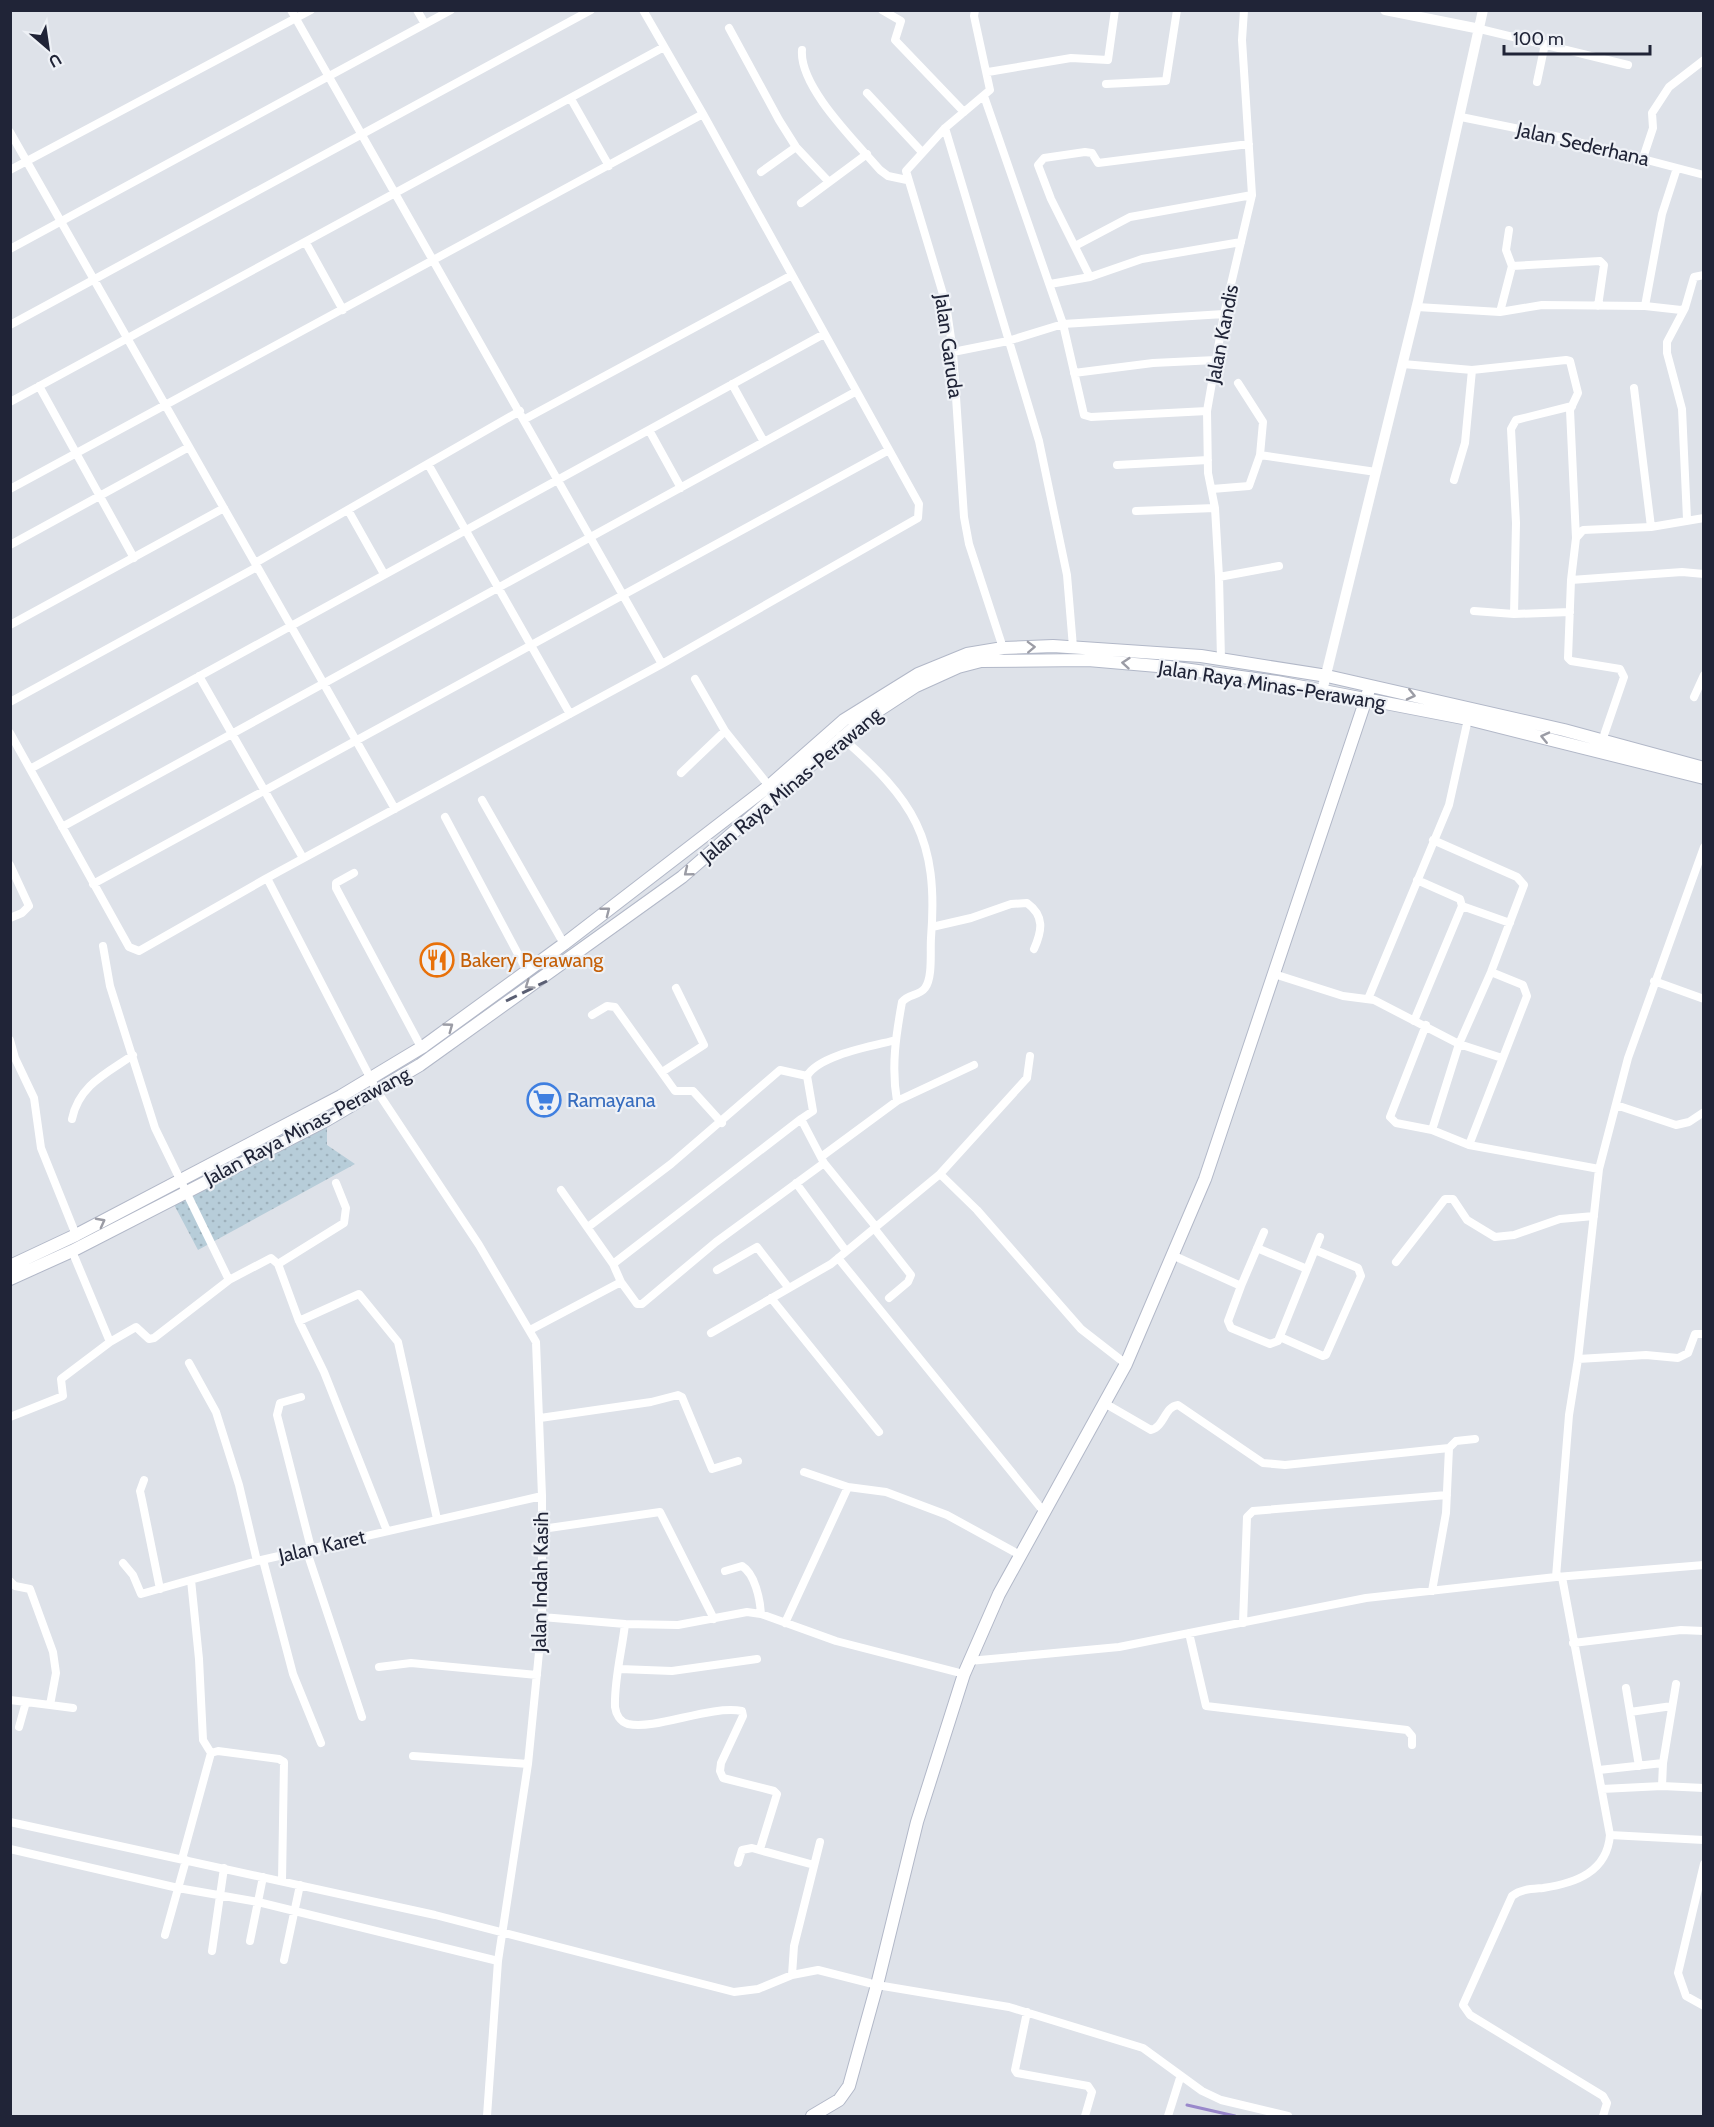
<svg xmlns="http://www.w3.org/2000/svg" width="1714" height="2127" font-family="Cabin,sans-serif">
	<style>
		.park { fill: url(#park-dots) }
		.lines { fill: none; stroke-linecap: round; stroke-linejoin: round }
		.stream { stroke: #9988cb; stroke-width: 3 }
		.secondary-casing { stroke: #b2b8c8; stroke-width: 14 }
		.minor { stroke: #fff; stroke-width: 8 }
		.tertiary { stroke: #fff; stroke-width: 10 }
		.secondary { stroke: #fff; stroke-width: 12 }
		.rail { stroke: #5a5f73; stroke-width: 3; stroke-dasharray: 12 6; stroke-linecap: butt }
		.oneway { stroke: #9b9ca5 }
		.labels { text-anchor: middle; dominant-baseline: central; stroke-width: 4.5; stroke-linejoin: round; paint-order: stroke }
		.street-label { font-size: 20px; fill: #202437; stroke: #eef1f6 }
		.food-label { font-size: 20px; fill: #c56008; stroke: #eef1f6; text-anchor: start }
		.shop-label { font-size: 20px; fill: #366cbe; stroke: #eef1f6; text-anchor: start }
	</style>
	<defs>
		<pattern id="park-dots" width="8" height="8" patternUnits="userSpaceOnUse" patternTransform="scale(1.5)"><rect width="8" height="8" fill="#b7cdd9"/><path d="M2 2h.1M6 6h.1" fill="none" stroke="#9db0bb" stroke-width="1.8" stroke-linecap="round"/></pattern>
	</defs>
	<rect width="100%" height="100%" fill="#dee2e9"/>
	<!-- park -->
	<path class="park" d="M327,1115V1145L355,1164L198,1250L170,1197Z"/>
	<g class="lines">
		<!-- stream -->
		<path class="stream" d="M1187,2105L1235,2116"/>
		<!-- secondary casing -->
		<g class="secondary-casing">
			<path id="secondary" d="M10,1266L76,1235L341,1096L424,1046L564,944L769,786L844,720L918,674L967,654L1003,648L1053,646L1201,656L1327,676L1564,730L1704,768
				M10,1279L72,1251L325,1121L420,1065L682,877L858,724L916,686L958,667L981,661L1088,660L1169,667L1277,682L1468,719L1704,778
				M812,2116L839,2100L849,2086L877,1985L917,1822L964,1674L999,1594L1126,1364L1205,1179L1368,693"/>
		</g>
		<!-- minor -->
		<path class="minor" d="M291,10L662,664
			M417,10L425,24
			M882,10L901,21L895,40L964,112
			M975,10L974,16L990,90L945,128L906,171L946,304L953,352L964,517L969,544L1003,648
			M729,28L779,120L796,147L829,182
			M1480,29L1628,65
			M802,50C799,87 856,142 880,170L888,176L907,180
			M988,72L1071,58L1108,60L1115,10
			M1537,82L1545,44
			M1106,84L1166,81L1177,10
			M867,93L921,151
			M984,96L1063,324L1084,415L1091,417L1207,411
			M571,99L609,166
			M1461,117L1559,137L1704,175
			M945,128L1039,441L1067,575L1073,647
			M10,132L395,809
			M1643,158L1653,128L1652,113L1669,87L1704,60
			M10,170L311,10
			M761,172L796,147
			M801,203L867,154
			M1241,242L1142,259L1090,277L1051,199L1038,165L1044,158L1085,152L1092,153L1098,163L1249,144
			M306,243L343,310
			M1075,246L1130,217L1252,195
			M10,249L451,10
			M1512,266L1600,261L1604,265L1598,306
			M1050,284L1090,277
			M1645,306L1681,310L1685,308L1694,277L1704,275
			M1417,307L1500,312L1542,305L1645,306L1662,214L1677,168
			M1685,308L1667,342V353L1682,409L1687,519
			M1500,312L1512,266L1506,250L1509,230
			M10,325L591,10
			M953,352L1008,341L1063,324L1224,314
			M1403,364L1472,370
			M1074,373L1153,363L1216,360
			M1238,383L1263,422L1260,455
			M732,384L764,442
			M39,386L134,558
			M1634,388L1651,527
			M10,402L664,47
			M525,419L792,275
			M649,430L681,488
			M428,464L570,714
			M1117,465L1208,460
			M1454,480L1465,443L1472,370L1566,360L1570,361L1578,393L1570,410L1576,538
			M10,489L703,114
			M1212,489L1249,486L1260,455L1376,472
			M348,510L384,574
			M1136,511L1215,508
			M10,545L189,447
			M255,563L520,411
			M1219,577L1279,566
			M1571,580L1576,538L1583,530L1651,527L1704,518
			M1474,611L1514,614L1570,612
			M1514,614L1516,523L1511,429L1516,420L1572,406
			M10,625L224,508
			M1221,659L1219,577L1215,508L1208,473L1207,411L1224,314L1252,195L1242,40L1244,10
			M199,676L303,858
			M695,679L725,731L769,786
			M1694,697L1704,675
			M10,702L257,567
			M10,733L129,947L139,951L267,878L377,1091L479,1245L536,1342L542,1496V1622L528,1764L498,1961L487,2116
			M840,736C914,800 939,838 931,938C930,952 933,977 925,988C919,996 908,994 902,1002C896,1035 891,1067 897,1101L974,1065
			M1602,741L1624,677L1620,669L1571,661L1568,658L1571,580L1682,572L1704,574
			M30,769L824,334
			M681,773L725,731
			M482,800L564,944
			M445,817L527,971
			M62,827L855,392
			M1433,840L1517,877L1524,885L1491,972L1459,1044L1432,1130L1469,1145L1599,1169
			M10,865L29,906L22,913L10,918
			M354,873L336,883V888L421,1047
			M267,878L662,664L918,518L919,504L703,114L643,10
			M93,884L889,450
			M1462,906L1510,923
			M932,927L971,918L1011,904L1027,903C1045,916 1042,931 1034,949
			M103,946L110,986L155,1128L229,1280
			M1274,974L1343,996L1374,1000L1459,1044L1502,1058
			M1654,981L1704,999
			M1368,999L1449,805L1468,719
			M592,1015L607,1006L615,1007L675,1091H693L722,1123
			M1414,1021L1462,906L1460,899L1417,880
			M1426,1025L1390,1117L1396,1123L1432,1130
			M10,1040L15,1058L34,1098L41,1148L76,1235
			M662,1072L704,1045L676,988
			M807,1076C819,1055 873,1046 896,1040
			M1616,1105L1676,1125L1689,1122L1704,1112
			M72,1119C79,1085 107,1073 133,1055
			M1469,1145L1527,996L1523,985L1491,972
			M821,1157L897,1101
			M940,1174L1027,1078L1030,1056
			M796,1183L846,1251
			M561,1190L613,1264
			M588,1227L671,1164L780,1070L807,1076L813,1111L801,1119
			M874,1228L911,1275L908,1282L889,1298
			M1257,1248L1307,1269
			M1172,1255L1241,1286L1228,1321L1231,1328L1270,1344L1278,1341L1320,1237
			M838,1258L1044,1512
			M1396,1262L1445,1199H1453L1467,1220L1495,1237L1514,1235L1560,1219L1594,1216
			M278,1264L344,1223L346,1208L336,1183
			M717,1270L757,1247L788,1287
			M621,1282L637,1304H642L716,1242L824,1163
			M1241,1286L1264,1232
			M771,1298L879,1432
			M299,1321L359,1294L398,1342L437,1519
			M530,1330L621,1282L613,1264L801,1119L824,1163L876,1227
			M711,1333L831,1264L940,1174L977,1210L1081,1329L1126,1364
			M1280,1337L1323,1356L1326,1355L1361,1276L1358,1268L1315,1250
			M110,1342L136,1327L149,1339L154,1338L229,1280L271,1258L278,1264L299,1321L324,1372L387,1531
			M1578,1359L1646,1355L1678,1358L1688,1353L1695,1334H1704
			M189,1363L216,1412L239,1485L257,1561
			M301,1397L280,1403L277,1415L311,1548
			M1106,1404L1151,1430C1165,1426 1164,1407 1178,1405L1263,1463L1285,1465L1449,1448
			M10,1417L63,1396L61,1379L110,1342L72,1251
			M540,1418L651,1402L678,1395L682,1397L712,1469L738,1461
			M804,1472L848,1487L886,1492L947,1515L1020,1555
			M144,1480L140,1491L142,1500L160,1589
			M542,1529L660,1512L714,1619
			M306,1549L362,1717
			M263,1560L293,1674L321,1743
			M123,1563L133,1575L141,1594L257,1561L542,1496
			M725,1571L742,1566C755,1574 760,1599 761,1614
			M1556,1577L1569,1415L1578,1359L1599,1169L1628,1058L1704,847
			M1562,1577L1610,1835C1607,1872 1576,1883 1543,1888C1532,1889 1521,1889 1512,1896L1463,2005L1470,2015L1603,2096L1607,2103L1603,2116
			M10,1581L15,1586L30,1589L53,1652L56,1673L50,1705L10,1700
			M1432,1591L1446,1513L1449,1448L1456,1441L1475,1439
			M542,1617L625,1624L678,1625L747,1612L761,1614L836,1641L964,1674
			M785,1623L848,1487
			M1243,1623L1247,1517L1253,1511L1447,1495
			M625,1624C622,1651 614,1680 615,1707C616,1714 620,1722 628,1724C657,1730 709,1705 742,1711L743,1716L721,1763L720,1771L723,1778L774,1791L777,1794L760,1849
			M1189,1633L1206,1706L1407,1730L1412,1736V1745
			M1573,1643L1681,1630L1704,1631
			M969,1661L1119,1647L1366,1598L1556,1577L1704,1565
			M379,1667L411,1663L537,1675
			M620,1669L672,1671L757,1659
			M1626,1688L1639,1766
			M50,1705L73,1708
			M1630,1712L1672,1706
			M19,1727L26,1702
			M211,1753L218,1751L279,1759L284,1762L282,1881
			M413,1756L528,1764
			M1599,1770L1663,1763
			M1662,1786L1663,1763L1676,1684
			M1602,1789L1662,1786L1704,1788
			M10,1822L435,1915L734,1992L758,1989L792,1975L818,1970L877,1985L1009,2007L1143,2048L1202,2091L1221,2100L1288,2116
			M1610,1835L1704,1840
			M10,1849L178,1888L258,1902L498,1961
			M182,1859L211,1753L203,1740L199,1659L191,1580
			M738,1863L742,1850L752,1848L814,1865
			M1704,1864L1678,1973L1686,1996L1704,2006
			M165,1935L186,1860
			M250,1941L263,1877
			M212,1951L224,1868
			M284,1960L300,1885
			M792,1975L794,1946L820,1842
			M1027,2012L1015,2070L1017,2073L1088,2086L1092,2092L1085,2116
			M1168,2116L1180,2078"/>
		<!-- tertiary -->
		<path class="tertiary" d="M1385,10L1480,29
			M1322,691L1418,301L1483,10"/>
		<!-- secondary -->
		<use href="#secondary" class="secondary"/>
		<!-- rail -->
		<path class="rail" d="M506,1001L547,981"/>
	</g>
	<!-- one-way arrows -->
	<defs><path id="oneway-chevron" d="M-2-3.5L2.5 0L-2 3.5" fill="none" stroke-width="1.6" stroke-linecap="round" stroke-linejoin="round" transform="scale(1.5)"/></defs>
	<g class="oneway">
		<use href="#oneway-chevron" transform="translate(1031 647) rotate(-2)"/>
		<use href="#oneway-chevron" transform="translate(1126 663) rotate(-175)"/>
		<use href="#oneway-chevron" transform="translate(1411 695) rotate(13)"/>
		<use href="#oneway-chevron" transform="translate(1545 737) rotate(-167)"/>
		<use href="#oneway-chevron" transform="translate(688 872) rotate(141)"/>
		<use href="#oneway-chevron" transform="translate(606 911) rotate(-38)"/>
		<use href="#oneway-chevron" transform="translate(529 985) rotate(145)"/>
		<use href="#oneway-chevron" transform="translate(449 1027) rotate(-36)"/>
		<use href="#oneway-chevron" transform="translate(101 1222) rotate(-28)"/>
	</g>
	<!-- icons -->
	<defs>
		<g id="restaurant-ring" transform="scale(1.725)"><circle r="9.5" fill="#eef1f6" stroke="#e8710a" stroke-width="1.5"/><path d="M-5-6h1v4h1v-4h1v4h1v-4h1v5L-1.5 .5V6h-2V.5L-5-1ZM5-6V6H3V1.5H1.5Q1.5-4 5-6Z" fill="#e8710a"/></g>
		<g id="supermarket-ring" transform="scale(1.725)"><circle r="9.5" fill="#eef1f6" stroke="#3f7fe0" stroke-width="1.5"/><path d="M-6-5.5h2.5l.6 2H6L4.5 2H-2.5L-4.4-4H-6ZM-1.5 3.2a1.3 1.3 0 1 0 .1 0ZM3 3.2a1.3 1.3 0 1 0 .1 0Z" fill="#3f7fe0"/></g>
	</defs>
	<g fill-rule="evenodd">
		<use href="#restaurant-ring" x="437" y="960"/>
		<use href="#supermarket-ring" x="544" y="1100"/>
	</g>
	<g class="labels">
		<!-- street labels -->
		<g class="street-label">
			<text transform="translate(1583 144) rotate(13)">Jalan Sederhana</text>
			<text transform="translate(1222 334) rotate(-79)">Jalan Kandis</text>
			<text transform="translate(949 346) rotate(82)">Jalan Garuda</text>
			<text transform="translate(1272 685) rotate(9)">Jalan Raya Minas-Perawang</text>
			<text transform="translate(791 785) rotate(-40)">Jalan Raya Minas-Perawang</text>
			<text transform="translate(307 1126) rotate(-28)">Jalan Raya Minas-Perawang</text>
			<text transform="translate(322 1546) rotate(-13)">Jalan Karet</text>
			<text transform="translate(540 1582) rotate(-89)">Jalan Indah Kasih</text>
		</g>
		<!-- food labels -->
		<g class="food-label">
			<text x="460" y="960">Bakery Perawang</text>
		</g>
		<!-- shop labels -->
		<g class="shop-label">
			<text x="567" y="1100">Ramayana</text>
		</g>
	</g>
	<!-- border -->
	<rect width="1714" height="2127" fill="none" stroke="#202437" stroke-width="24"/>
	<!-- north arrow -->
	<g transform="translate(48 48) rotate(151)" stroke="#eef1f6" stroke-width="4.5" paint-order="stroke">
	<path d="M0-4.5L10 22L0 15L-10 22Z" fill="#202437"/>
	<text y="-9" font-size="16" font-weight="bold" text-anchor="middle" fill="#202437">U</text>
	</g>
	<!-- scale -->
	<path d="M1504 45v9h146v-9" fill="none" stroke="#202437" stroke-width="3"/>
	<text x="1513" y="45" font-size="18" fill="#202437" stroke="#eef1f6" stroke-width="4.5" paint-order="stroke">100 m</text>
</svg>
